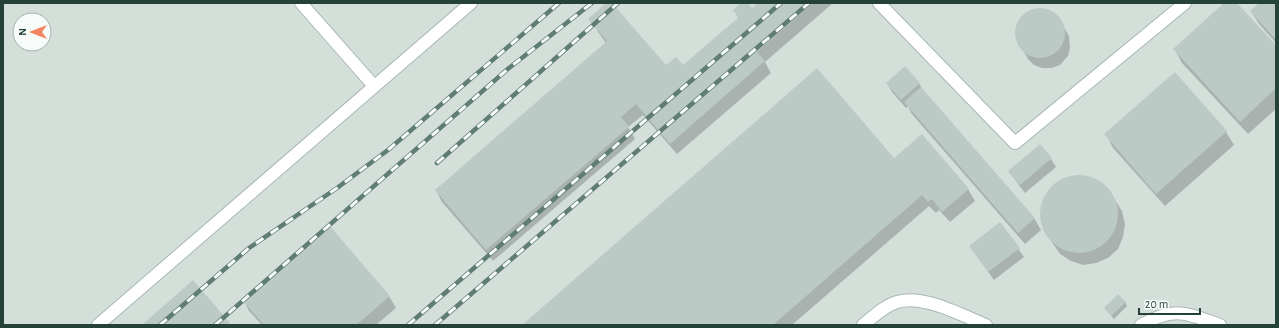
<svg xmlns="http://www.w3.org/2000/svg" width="1279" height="328" font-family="'Alegreya Sans',sans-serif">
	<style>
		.built { fill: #d4dfda; fill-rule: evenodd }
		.shadow { fill: #0003 }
		.building { fill: #bbcac4 }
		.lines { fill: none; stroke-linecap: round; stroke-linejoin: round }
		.minor-casing { stroke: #a8b8b2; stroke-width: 14 }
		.minor { stroke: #fff; stroke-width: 12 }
		.rail-casing { stroke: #5f7d75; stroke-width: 4.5 }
		.rail { stroke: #f7fbf9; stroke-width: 3; stroke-dasharray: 9; stroke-linecap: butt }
	</style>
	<rect width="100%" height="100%" fill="#e6efeb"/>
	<!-- built -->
	<path class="built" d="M3,3H1276V325H3ZM20,20H44V44H20Z"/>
	<!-- shadow -->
	<path class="shadow" d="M608,3H611L665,67H683L739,19L734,10L742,3H746L751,9L759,3H833L765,62L771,73L677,154L643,115L628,127L635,139L493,261L442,202L436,190L606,43L589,19Z
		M1225,3H1236L1276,47V109L1248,134L1182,63L1175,50Z
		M1260,3H1276V43L1259,24L1251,11Z
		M1041,9L1050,11L1057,16L1069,36L1070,48L1068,56L1060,65L1052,68H1042L1034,65L1028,59L1017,39L1016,30L1020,19L1032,10Z
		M1175,73L1226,132L1234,145L1165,206L1113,148L1106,134Z
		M887,83H919L923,91L1034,218L1041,230L1025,244L911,113L908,106L906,108L892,92Z
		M894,159L968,189L975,201L950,222L939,210L936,213L929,206L792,325H524Z
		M1051,159L1056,167L1025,193L1009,172Z
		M1073,176H1085L1097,180L1107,188L1122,211L1125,224L1123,237L1118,249L1108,258L1096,263L1083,265L1071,261L1060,254L1045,232L1041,221V208L1045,197L1052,187L1062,180Z
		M1000,223L1024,257L994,280L970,246Z
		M389,296L396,308L376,325H262L249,311L243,299Z
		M1125,302L1127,306L1114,319L1105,308Z"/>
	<!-- building -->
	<path class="building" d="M606,3H612L666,65L676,57L683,65L739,17L733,10L741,3H748L752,8L757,3H813L757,52L765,61L670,144L636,104L621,117L629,127L486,250L435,190L607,41L588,19Z
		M1224,3H1237L1276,45V88L1240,122L1173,49Z
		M1259,3H1276V40L1250,11Z
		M1015 33a25 25 0 1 1 50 0a25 25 0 1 1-50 0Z
		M905,66L920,83L901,100L886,83Z
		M817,68L894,158L922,134L969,189L942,212L932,199L928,202L922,195L773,325H522Z
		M1175,72L1227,131L1156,194L1104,134Z
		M921,87L1035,218L1018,233L904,102Z
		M1040,144L1052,158L1020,185L1008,171Z
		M1040 214a39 39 0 1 1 78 0a39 39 0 1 1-78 0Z
		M1000,222L1020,248L988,272L969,246Z
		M328,224L390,296L356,325H264L241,299Z
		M193,280L230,323L227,325H142Z
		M1118,294L1126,302L1111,316L1104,308Z"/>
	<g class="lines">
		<!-- minor casing -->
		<g class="minor-casing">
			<path id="minor" d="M301,3L374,86
				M879,3L1015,143L1185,3
				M98,325L471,3
				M863,325C873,317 884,306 897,302C923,294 961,315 986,325
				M1141,325C1175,306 1186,313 1220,325"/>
		</g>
		<!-- minor -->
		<use href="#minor" class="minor"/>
		<!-- rail casing -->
		<g class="rail-casing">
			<path id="rail" d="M437,163L618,3
				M160,325L249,248L337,188L388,150L559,3
				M215,325L509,68L592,3
				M408,325L781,3
				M435,325L809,3"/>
		</g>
		<!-- rail -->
		<use href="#rail" class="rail"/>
	</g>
	<!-- border -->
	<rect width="1279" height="328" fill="none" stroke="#24423a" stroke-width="8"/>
	<!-- north arrow -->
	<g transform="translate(32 32) rotate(270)"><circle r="19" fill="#f7fbf9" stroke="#a3b1ad"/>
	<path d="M0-3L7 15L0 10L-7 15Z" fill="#f4845f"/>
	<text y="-6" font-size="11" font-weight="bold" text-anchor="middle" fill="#24423a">N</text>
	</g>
	<!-- scale -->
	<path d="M1139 308v6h61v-6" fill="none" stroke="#24423a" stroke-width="2"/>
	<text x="1145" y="308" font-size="12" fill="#24423a" stroke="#f7fbf9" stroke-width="3" paint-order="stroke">20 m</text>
</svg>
